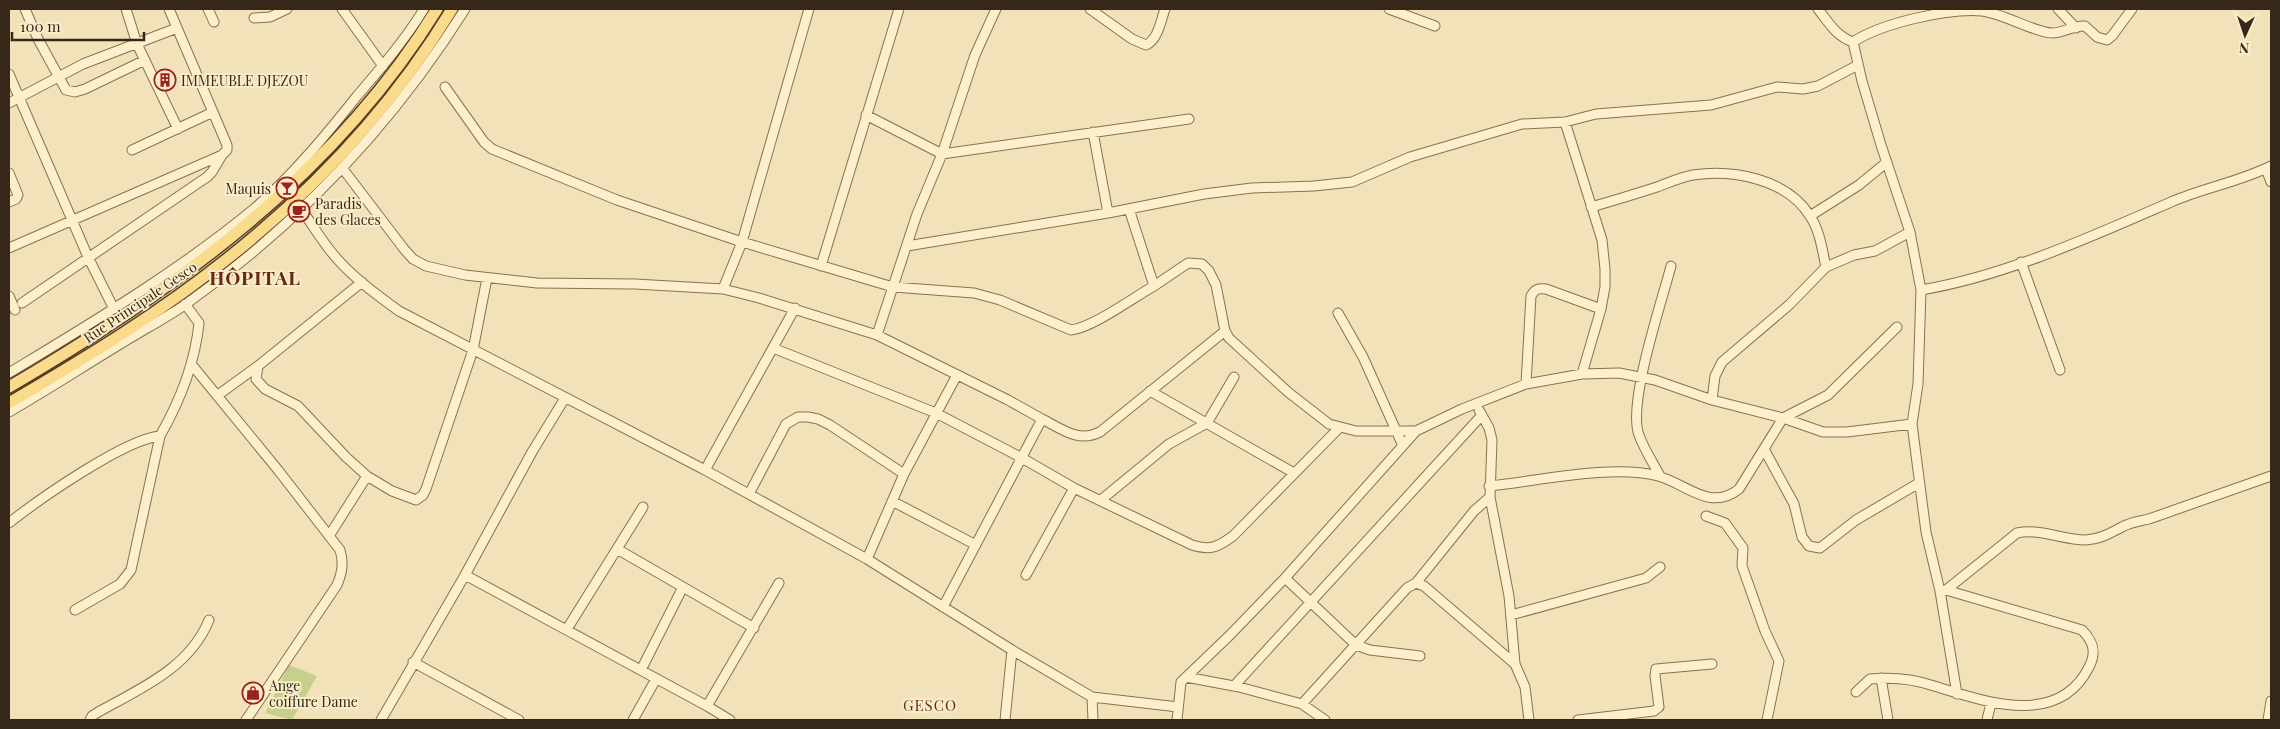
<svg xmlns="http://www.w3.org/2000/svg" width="2280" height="729" font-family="'Playfair Display',serif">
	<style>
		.green { fill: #c6d08c }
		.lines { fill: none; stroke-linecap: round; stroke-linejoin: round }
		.minor-casing { stroke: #897152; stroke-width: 11 }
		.major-casing { stroke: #563e28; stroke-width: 14 }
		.minor { stroke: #fcefcc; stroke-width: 9 }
		.major { stroke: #fadb8b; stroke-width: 11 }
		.labels { text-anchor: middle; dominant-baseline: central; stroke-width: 4; stroke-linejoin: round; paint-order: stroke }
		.poi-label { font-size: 14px; fill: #362819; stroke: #f8ecc9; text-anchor: start }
		.street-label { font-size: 14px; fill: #362819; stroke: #f8ecc9 }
		.neighbourhood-label { font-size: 15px; letter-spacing: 1px; fill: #672814; stroke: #f8ecc9 }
		.district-label { font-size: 19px; font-weight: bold; letter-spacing: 1px; fill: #672814; stroke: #f8ecc9 }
	</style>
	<rect width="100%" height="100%" fill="#f2e2b9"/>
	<!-- green -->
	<path class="green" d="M289,665L317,676L292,720L265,713Z"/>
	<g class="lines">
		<!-- minor casing -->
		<g class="minor-casing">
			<path id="minor" d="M25,9L38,39L66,90L75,92L85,89L145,60
				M126,9L137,44L178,129
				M208,9L214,22
				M342,9L383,66
				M1090,9L1132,39L1146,45C1158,40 1161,20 1165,9
				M1389,9L1435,26
				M1818,9C1829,23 1836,36 1853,42
				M2058,9L2076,28
				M254,18L270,17L287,9
				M1853,42L1862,81L1881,145L1910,232L1921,290L1918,384L1912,424L1926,532L1940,591L1957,694
				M1853,42C1882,23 1948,8 1982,11C2005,14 2033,32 2052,33C2064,33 2074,25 2085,26L2097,37L2107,40L2112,36L2132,9
				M9,74L88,257L114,309
				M445,87L484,142L492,149L617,200L742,242L893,287L974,293L1000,300L1071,330C1092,328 1134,297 1154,286
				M9,103L83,64L177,28
				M866,115L942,154L1189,119
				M1565,122L1602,240L1605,269V287L1601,309L1582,374
				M1093,132L1108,213
				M132,150L213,112
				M343,169L404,249L413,259L426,266L465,275L537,283L635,284L723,289L759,298L877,335L1008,400L1042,419
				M2266,169L2271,182
				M9,173L18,195L16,199L9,202
				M1591,207C1613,201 1635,194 1657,187C1668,183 1681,177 1693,175C1733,169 1787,179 1810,216C1820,231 1822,249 1826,267
				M1129,209L1154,286L1188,263L1202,264L1209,271L1216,285L1225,331L1229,338L1288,392L1329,424L1356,431H1416
				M302,210C311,223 319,236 329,249C347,273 374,293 399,311L705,470L867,559L1012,650L1092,697L1093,720
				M1810,216L1859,185L1887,162
				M907,246L1108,213L1204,194L1252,188L1314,186L1352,182L1410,157L1522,124L1565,122L1596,114L1711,105L1777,87L1803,89L1818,86L1858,65
				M9,248L222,155L227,150V145L169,9
				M2021,262L2060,370
				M821,266L899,9
				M362,282L258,366L256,379L265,389L298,406L346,457L367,476L392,491L416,500L423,495L426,489L473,350L487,278
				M723,289L742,242L809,9
				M1921,290C2005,276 2093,236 2171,202C2203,188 2239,182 2271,166
				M9,296L15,310
				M22,303L207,177L212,172L222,155
				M1338,313L1363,357L1403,446
				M877,335L917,214L942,154L975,55L996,9
				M773,348L936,413L1022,458L1074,488L1192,545C1210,551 1218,547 1233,536L1339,428
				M192,365L278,470L340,550C344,563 342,573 337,585L246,720
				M9,373C93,322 179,271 255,208C293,175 326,135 357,96C381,68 405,40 424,9
				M1526,384L1531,296C1535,289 1538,288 1546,289L1601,309
				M1150,391L1294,473
				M218,395L258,366
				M1712,400L1715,376L1722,362L1789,305L1826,267L1854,255L1875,251L1910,232
				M1479,410L1489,428L1492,440L1490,497L1509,596L1515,664
				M9,412C47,390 84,366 122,343C143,330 166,318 186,304C298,224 392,125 465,9
				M1764,449L1794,504L1802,537L1809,546L1820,548L1856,520L1919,483
				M705,470L795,308
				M1660,476C1653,463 1644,449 1639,435C1627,404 1662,301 1671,266
				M1489,486C1539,481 1611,464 1658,476C1687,484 1710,512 1739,489L1783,418L1828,395L1897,327
				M749,494L786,424L798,417H808L818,419L830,425L904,474
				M1101,500L1169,444L1207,423L1234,377
				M892,501L976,545
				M1706,516L1725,523L1743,548L1742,566L1765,631L1779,661L1767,720
				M9,523C38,500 125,439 160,436
				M329,536L367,476
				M617,549L754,628
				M867,559L904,474L957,375
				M465,575L707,706L730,720
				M1026,575L1074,488
				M1285,578L1356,645L1370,650L1420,656
				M1416,583L1424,586L1515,664L1525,687L1529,720
				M1943,591L1946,590L2017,533C2041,528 2062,540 2086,540C2101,539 2110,533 2122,527C2131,522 2140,521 2149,519L2271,476
				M943,607L1042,419C1062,429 1078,443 1100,432L1225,331
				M75,610L120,584L131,570L160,436C180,401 195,363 199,323L185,304
				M1511,615L1646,578L1660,567
				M567,629L643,507
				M413,662L519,720
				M641,670L683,587
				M1186,677L1239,687L1302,704L1325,720
				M1881,678L1888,720
				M1234,686L1482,415
				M1856,692L1870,679C1891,677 1914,679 1934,686C1984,701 2058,729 2089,667C2097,652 2093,641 2082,630L1946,590
				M1092,697L1178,707
				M1302,704L1407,588L1416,583L1474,511L1490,497
				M707,706L779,583
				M90,720L92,716L100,711C142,688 190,667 209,620
				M381,720L465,575L532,452L565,398
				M633,720L656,679
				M1005,720L1012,650
				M1177,720L1181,682L1230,635L1285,578L1416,431L1462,409L1526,384L1582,374L1619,373L1655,380L1712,400L1783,418L1823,432H1847L1912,424
				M1578,720L1654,711L1659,707L1655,676L1656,669L1712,664
				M1987,720L1991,703
				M2268,720L2271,701"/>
		</g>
		<!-- major casing -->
		<g class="major-casing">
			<path id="major" d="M9,387C175,290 334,176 437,9
				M9,403C48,380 87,357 125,332C255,248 371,143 452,9"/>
		</g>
		<!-- minor -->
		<use href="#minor" class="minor"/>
		<!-- major -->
		<use href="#major" class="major"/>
	</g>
	<!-- icons -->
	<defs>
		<g id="building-ring" transform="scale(1.125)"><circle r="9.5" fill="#f8ecc9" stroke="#9d201d" stroke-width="1.5"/><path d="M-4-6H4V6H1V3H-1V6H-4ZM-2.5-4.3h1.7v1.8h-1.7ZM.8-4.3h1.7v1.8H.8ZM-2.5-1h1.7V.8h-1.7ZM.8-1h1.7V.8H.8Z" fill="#9d201d"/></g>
		<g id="bar-ring" transform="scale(1.125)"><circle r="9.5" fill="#f8ecc9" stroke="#9d201d" stroke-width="1.5"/><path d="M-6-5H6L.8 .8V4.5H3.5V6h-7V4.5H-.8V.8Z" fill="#9d201d"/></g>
		<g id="cafe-ring" transform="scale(1.125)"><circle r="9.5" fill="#f8ecc9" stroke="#9d201d" stroke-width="1.5"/><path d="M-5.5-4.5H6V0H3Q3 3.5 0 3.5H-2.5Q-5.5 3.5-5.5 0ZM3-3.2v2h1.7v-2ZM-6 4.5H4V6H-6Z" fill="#9d201d"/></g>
		<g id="shop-ring" transform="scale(1.125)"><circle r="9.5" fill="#f8ecc9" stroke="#9d201d" stroke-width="1.5"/><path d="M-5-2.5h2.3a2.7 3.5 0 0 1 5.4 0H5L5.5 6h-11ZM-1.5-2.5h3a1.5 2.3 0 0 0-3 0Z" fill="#9d201d"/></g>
	</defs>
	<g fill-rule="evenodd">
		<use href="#building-ring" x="165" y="80"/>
		<use href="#bar-ring" x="287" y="188"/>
		<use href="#cafe-ring" x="299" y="211"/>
		<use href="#shop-ring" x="253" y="693"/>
	</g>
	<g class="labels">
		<!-- poi labels -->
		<g class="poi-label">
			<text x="181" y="80">IMMEUBLE DJEZOU</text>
			<text x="271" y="188" text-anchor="end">Maquis</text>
			<text x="315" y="203">Paradis<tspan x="315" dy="16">des Glaces</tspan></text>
			<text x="269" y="685">Ange<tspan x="269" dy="16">coiffure Dame</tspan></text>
		</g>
		<!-- street labels -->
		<g class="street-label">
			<text transform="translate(140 302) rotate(-34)">Rue Principale Gesco</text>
		</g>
		<!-- neighbourhood labels -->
		<g class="neighbourhood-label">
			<text x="930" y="705">GESCO</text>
		</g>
		<!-- district labels -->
		<g class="district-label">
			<text x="255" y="277">HÔPITAL</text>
		</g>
	</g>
	<!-- border -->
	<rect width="2280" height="729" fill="none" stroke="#362819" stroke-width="20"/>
	<!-- north arrow -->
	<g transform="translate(2245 35) rotate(183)" stroke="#f8ecc9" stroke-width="4" paint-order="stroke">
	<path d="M0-4L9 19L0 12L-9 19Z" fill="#362819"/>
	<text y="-8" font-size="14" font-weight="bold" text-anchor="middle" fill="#362819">N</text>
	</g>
	<!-- scale -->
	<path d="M12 32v8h132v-8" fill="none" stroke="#362819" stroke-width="2.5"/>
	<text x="20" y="32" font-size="15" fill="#362819" stroke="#f8ecc9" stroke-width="4" paint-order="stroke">100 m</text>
</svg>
